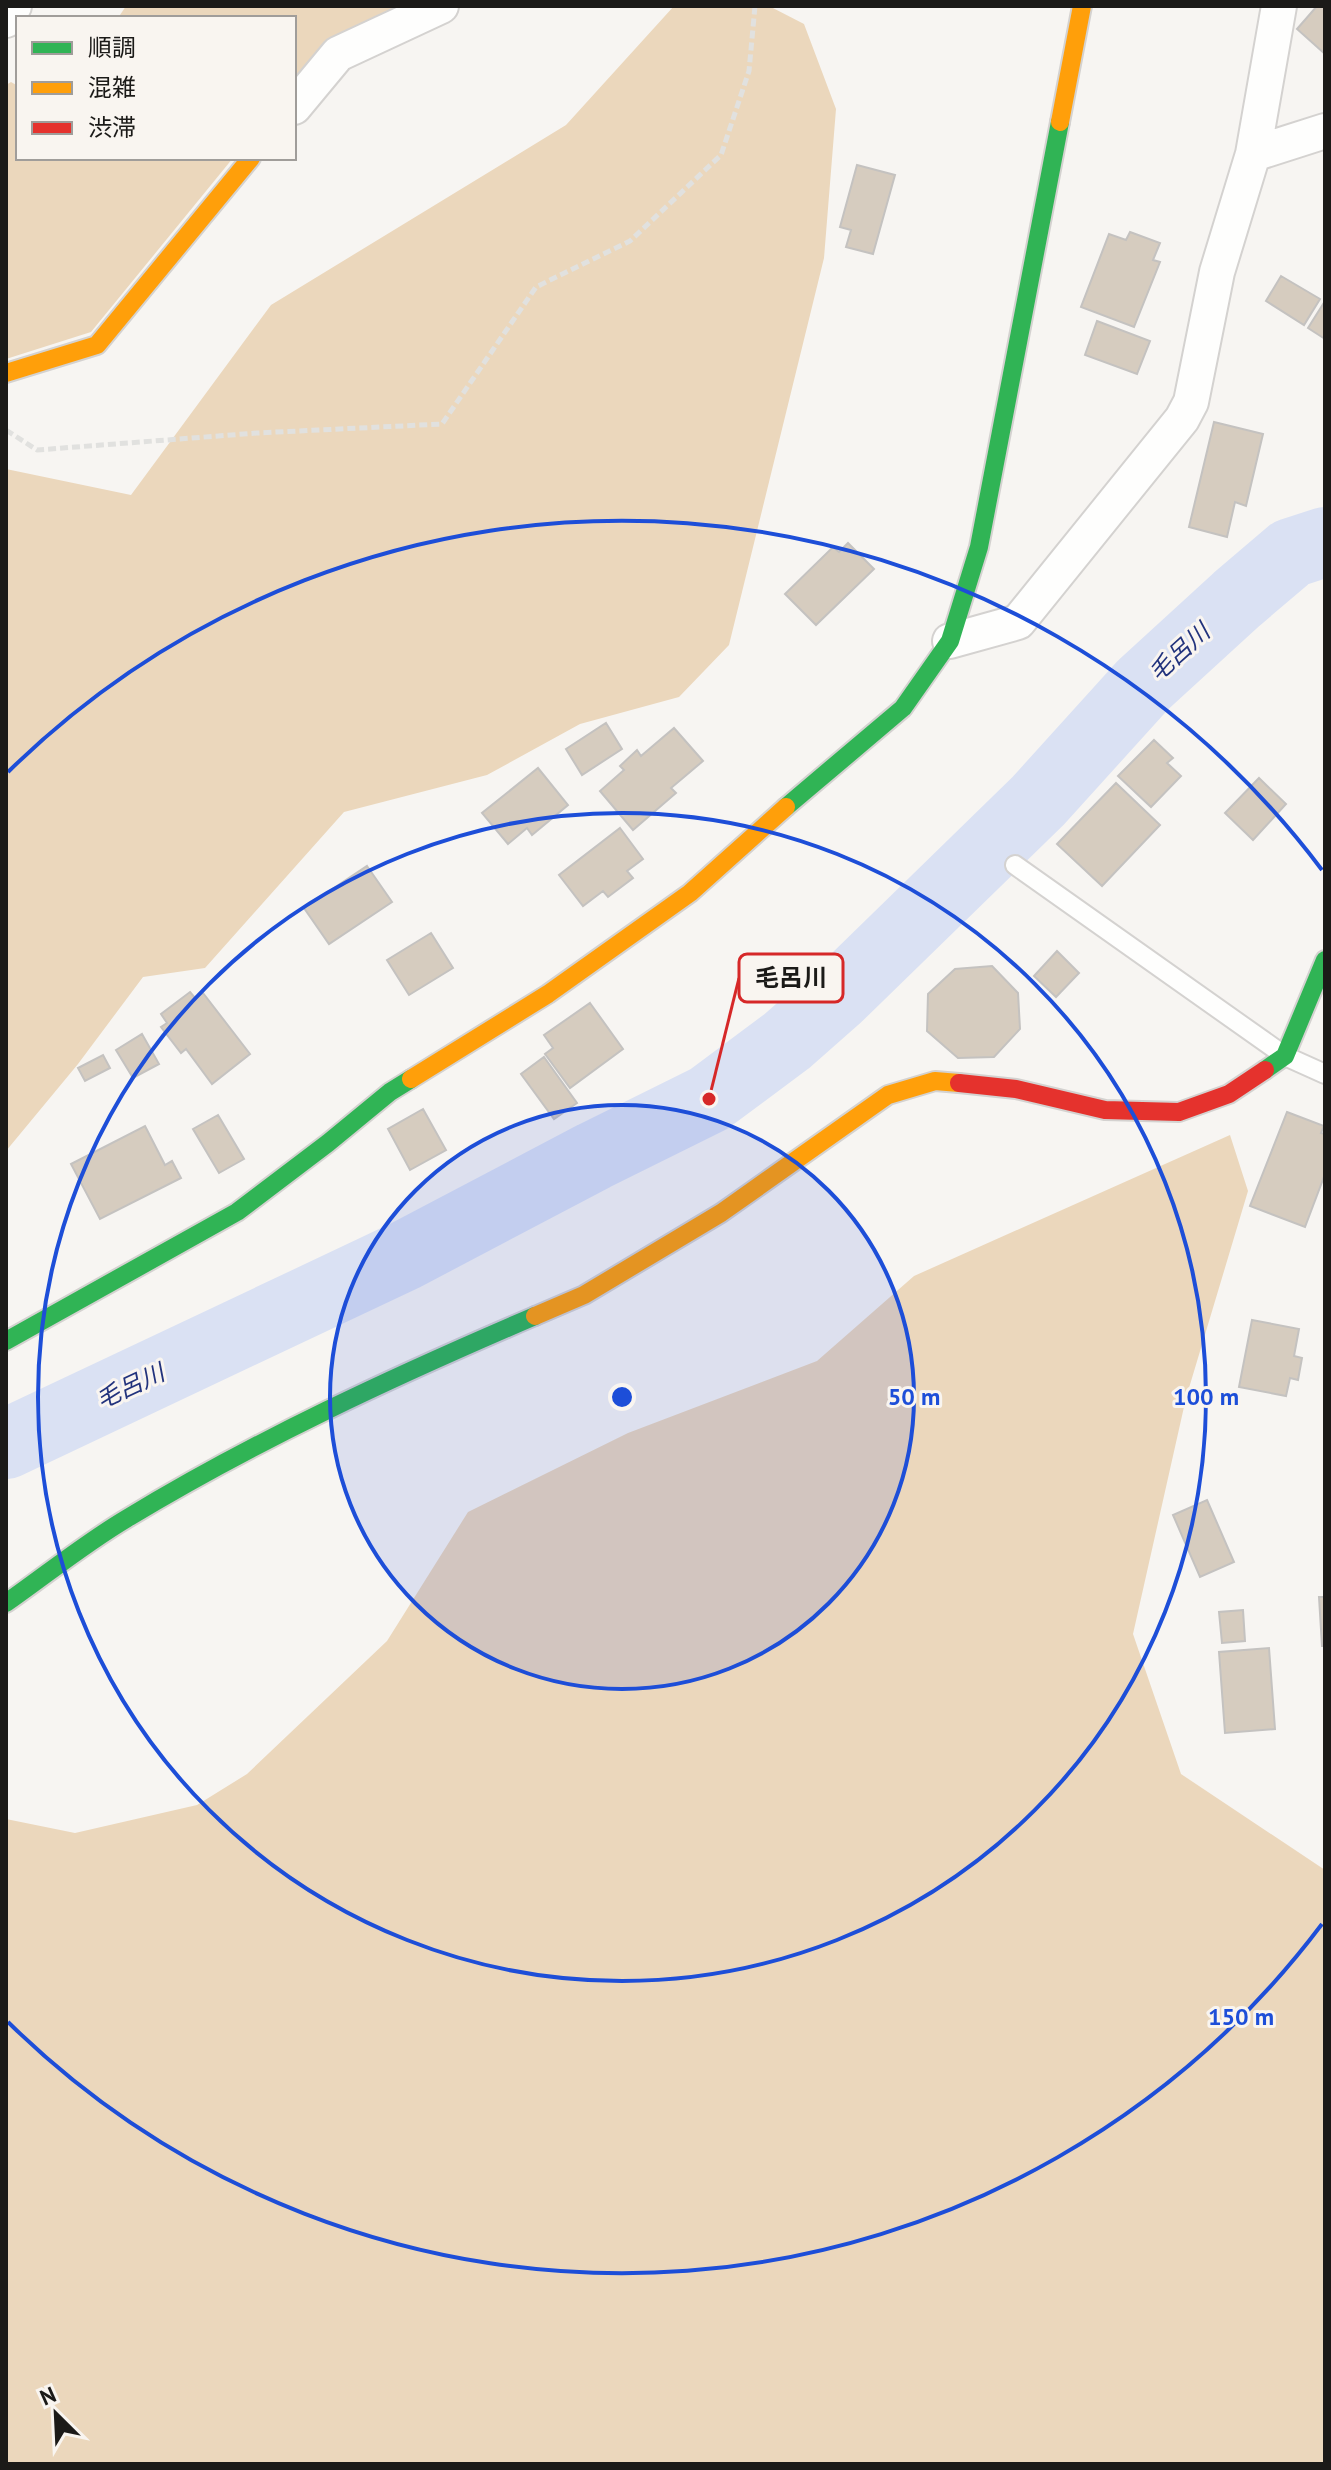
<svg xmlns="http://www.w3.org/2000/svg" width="1331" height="2470" font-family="'PT Sans','Noto Sans JP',sans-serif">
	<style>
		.green { fill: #ebd7bc }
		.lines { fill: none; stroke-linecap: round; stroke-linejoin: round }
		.river { stroke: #dae1f3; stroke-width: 70 }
		.building { fill: #d6ccbf; stroke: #c4c2c0; stroke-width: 2 }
		.lane-casing { stroke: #d4d2d0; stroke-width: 22 }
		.street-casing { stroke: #d4d2d0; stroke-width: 38 }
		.fast-casing { stroke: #d4d2d0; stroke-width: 22 }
		.slow-casing { stroke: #d4d2d0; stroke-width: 22 }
		.jam-casing { stroke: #d4d2d0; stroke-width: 22 }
		.path { stroke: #e1e1df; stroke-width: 5; stroke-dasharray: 8 4; stroke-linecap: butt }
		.lane { stroke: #fefefd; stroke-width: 18 }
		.street { stroke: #fefefd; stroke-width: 34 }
		.fast { stroke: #30b455; stroke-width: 18 }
		.slow { stroke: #ff9f0a; stroke-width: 18 }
		.jam { stroke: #e5322d; stroke-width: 18 }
		.ring { fill: none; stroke: #1d4ed8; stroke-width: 4 }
		.labels { text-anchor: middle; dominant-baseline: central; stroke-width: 6; stroke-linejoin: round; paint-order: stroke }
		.water-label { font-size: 24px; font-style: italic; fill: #22337d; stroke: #f9f5f0 }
		.centre { fill: #1d4ed8; stroke: #f9f5f0; stroke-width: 4 }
		.ring-label { font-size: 24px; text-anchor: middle; font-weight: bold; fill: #1d4ed8; stroke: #f9f5f0; stroke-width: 6; stroke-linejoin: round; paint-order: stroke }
		.leader { fill: none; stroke: #d62828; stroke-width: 3 }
		.callout-dot { fill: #d62828; stroke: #f9f5f0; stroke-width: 3 }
		.callout { fill: #f9f5f0; stroke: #d62828; stroke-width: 3 }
		.callout-label { font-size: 24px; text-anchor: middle; font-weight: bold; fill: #1b1a18 }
	</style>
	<rect width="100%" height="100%" fill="#f7f5f2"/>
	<!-- green -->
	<path class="green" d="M126,6H411L294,83V18H118Z
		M674,6H769L804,24L836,109L824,258L729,645L679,697L580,724L487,775L344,812L205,968L143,977L78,1064L6,1151V469L131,495L271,305L566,125Z
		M11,82L18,86V158H233L91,332L6,359V85Z
		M1230,1135L1248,1191L1186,1398L1133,1634L1181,1774L1325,1870V2464H6V1819L75,1833L197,1805L247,1774L387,1641L468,1512L628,1433L817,1361L914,1276Z"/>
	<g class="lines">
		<!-- river -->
		<path class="river" d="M6,1444L406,1255L594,1156L709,1099L787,1041L838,996L1038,801L1143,685L1237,599L1291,553L1325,542"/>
	</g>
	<!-- building -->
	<path class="building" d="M1317,6H1325V54L1297,29Z
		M857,165L895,175L873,254L846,247L851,230L840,227Z
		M1130,232L1160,243L1153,260L1160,262L1134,327L1081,307L1109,234L1126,240Z
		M1281,276L1320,299L1304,325L1266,301Z
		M1325,301V339L1308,328Z
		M1097,321L1150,341L1137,374L1085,355Z
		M1214,422L1263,434L1246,506L1235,502L1227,537L1189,527Z
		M848,543L874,569L816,625L785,594L833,547L839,552Z
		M606,723L622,749L582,775L566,749Z
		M674,728L703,761L671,788L676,793L633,830L600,791L624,770L620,766L637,750L641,756Z
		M1154,740L1173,758L1167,763L1181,776L1151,807L1118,776Z
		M538,768L568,805L532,835L527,828L508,844L482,813Z
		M1259,778L1286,804L1253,840L1225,813Z
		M1116,783L1160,825L1102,886L1057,844Z
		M620,828L643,859L627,871L633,878L608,897L603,891L583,906L559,875Z
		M367,866L392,902L329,944L304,908Z
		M431,933L453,968L409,995L387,960Z
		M1057,951L1079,973L1056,997L1034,976Z
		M992,966L1018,993L1020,1029L994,1057L958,1058L927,1031L928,994L955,969Z
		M190,992L195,998L203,993L250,1054L212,1084L186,1049L181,1053L161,1027L167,1023L161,1014Z
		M590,1003L623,1049L570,1088L545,1054L553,1048L544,1035Z
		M142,1034L159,1064L133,1078L116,1050Z
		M103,1055L110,1068L85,1081L78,1068Z
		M544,1057L577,1103L554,1119L521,1074Z
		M423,1109L446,1150L410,1170L388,1129Z
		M1287,1112L1324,1126L1321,1133L1325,1134V1174L1305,1227L1250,1206Z
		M218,1115L244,1159L219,1173L193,1129Z
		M145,1126L165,1165L172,1161L181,1178L100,1219L71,1164Z
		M1252,1320L1299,1329L1294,1356L1302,1358L1298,1380L1290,1378L1286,1396L1239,1387Z
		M1207,1500L1234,1562L1200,1577L1173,1515Z
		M1319,1597H1325V1646H1322Z
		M1243,1610L1245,1641L1222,1643L1219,1612Z
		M1269,1648L1275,1729L1225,1733L1219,1652Z"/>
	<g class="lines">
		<!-- lane casing -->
		<g class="lane-casing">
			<path id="lane" d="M1015,865L1285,1056L1325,1074"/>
		</g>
		<!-- street casing -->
		<g class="street-casing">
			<path id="street" d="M6,20L14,6
				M294,107L338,54L441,6
				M1253,154L1325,131
				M950,641L1018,622L1182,419L1191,402L1217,272L1253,154L1279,6"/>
		</g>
		<!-- fast casing -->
		<g class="fast-casing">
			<path id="fast" d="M786,807L903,708L950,641L979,547L1060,122
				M1265,1070L1285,1056L1325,960
				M6,1341L237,1212L328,1143L390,1092L411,1079
				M6,1603C46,1575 84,1544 126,1519C256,1440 395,1376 535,1316"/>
		</g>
		<!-- slow casing -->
		<g class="slow-casing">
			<path id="slow" d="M1060,122L1082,6
				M6,373L97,345L251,158
				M411,1079L548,994L690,893L786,807
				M535,1316L584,1295L721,1213L888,1095L935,1081L959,1083"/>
		</g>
		<!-- jam casing -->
		<g class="jam-casing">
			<path id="jam" d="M959,1083L1016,1089L1105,1110L1179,1112L1229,1094L1265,1070"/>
		</g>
		<!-- path -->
		<path class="path" d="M6,430L37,450L257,433L442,424L536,287L630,241L721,155L749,71L755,6"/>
		<!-- lane -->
		<use href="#lane" class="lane"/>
		<!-- street -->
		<use href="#street" class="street"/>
		<!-- fast -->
		<use href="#fast" class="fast"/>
		<!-- slow -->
		<use href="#slow" class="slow"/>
		<!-- jam -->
		<use href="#jam" class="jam"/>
	</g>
	<!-- distance rings -->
	<circle cx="622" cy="1397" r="292" fill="#1d4ed8" fill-opacity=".12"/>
	<g class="ring">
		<circle cx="622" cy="1397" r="292"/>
		<circle cx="622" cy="1397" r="584"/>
		<path d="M1322 1924A876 876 0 0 1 8 2022M8 772A876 876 0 0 1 1322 870"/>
	</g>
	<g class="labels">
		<!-- water labels -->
		<g class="water-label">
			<text transform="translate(1179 652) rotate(-42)">毛呂川</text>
			<text transform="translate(130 1386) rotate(-25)">毛呂川</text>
		</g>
	</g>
	<circle cx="622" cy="1397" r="12" class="centre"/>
	<g class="ring-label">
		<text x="914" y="1405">50 m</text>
		<text x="1206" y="1405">100 m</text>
		<text x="1241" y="2025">150 m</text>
	</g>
	<!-- callouts -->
	<path class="leader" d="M709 1099L739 978"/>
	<circle class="callout-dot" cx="709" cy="1099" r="8"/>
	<rect class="callout" x="739" y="954" width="104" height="48" rx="8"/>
	<g class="callout-label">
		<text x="791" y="986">毛呂川</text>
	</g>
	<!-- border -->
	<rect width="1331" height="2470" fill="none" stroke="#1b1a18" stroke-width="16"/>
	<!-- legend -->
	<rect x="16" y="16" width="280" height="144" fill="#f9f5f0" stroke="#a09d9a" stroke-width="2"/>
	<rect x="32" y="42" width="40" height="12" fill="#30b455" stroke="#a09d9a" stroke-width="2"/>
	<text x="88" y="56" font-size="24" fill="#1b1a18">順調</text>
	<rect x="32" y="82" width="40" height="12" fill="#ff9f0a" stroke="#a09d9a" stroke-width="2"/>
	<text x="88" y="96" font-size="24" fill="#1b1a18">混雑</text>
	<rect x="32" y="122" width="40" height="12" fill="#e5322d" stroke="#a09d9a" stroke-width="2"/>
	<text x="88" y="136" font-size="24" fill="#1b1a18">渋滞</text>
	<!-- north arrow -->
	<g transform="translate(56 2414) rotate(336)" stroke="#f9f5f0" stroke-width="6" paint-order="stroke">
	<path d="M0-6L14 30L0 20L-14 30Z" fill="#1b1a18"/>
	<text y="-12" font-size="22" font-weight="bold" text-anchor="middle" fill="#1b1a18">N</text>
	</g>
</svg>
